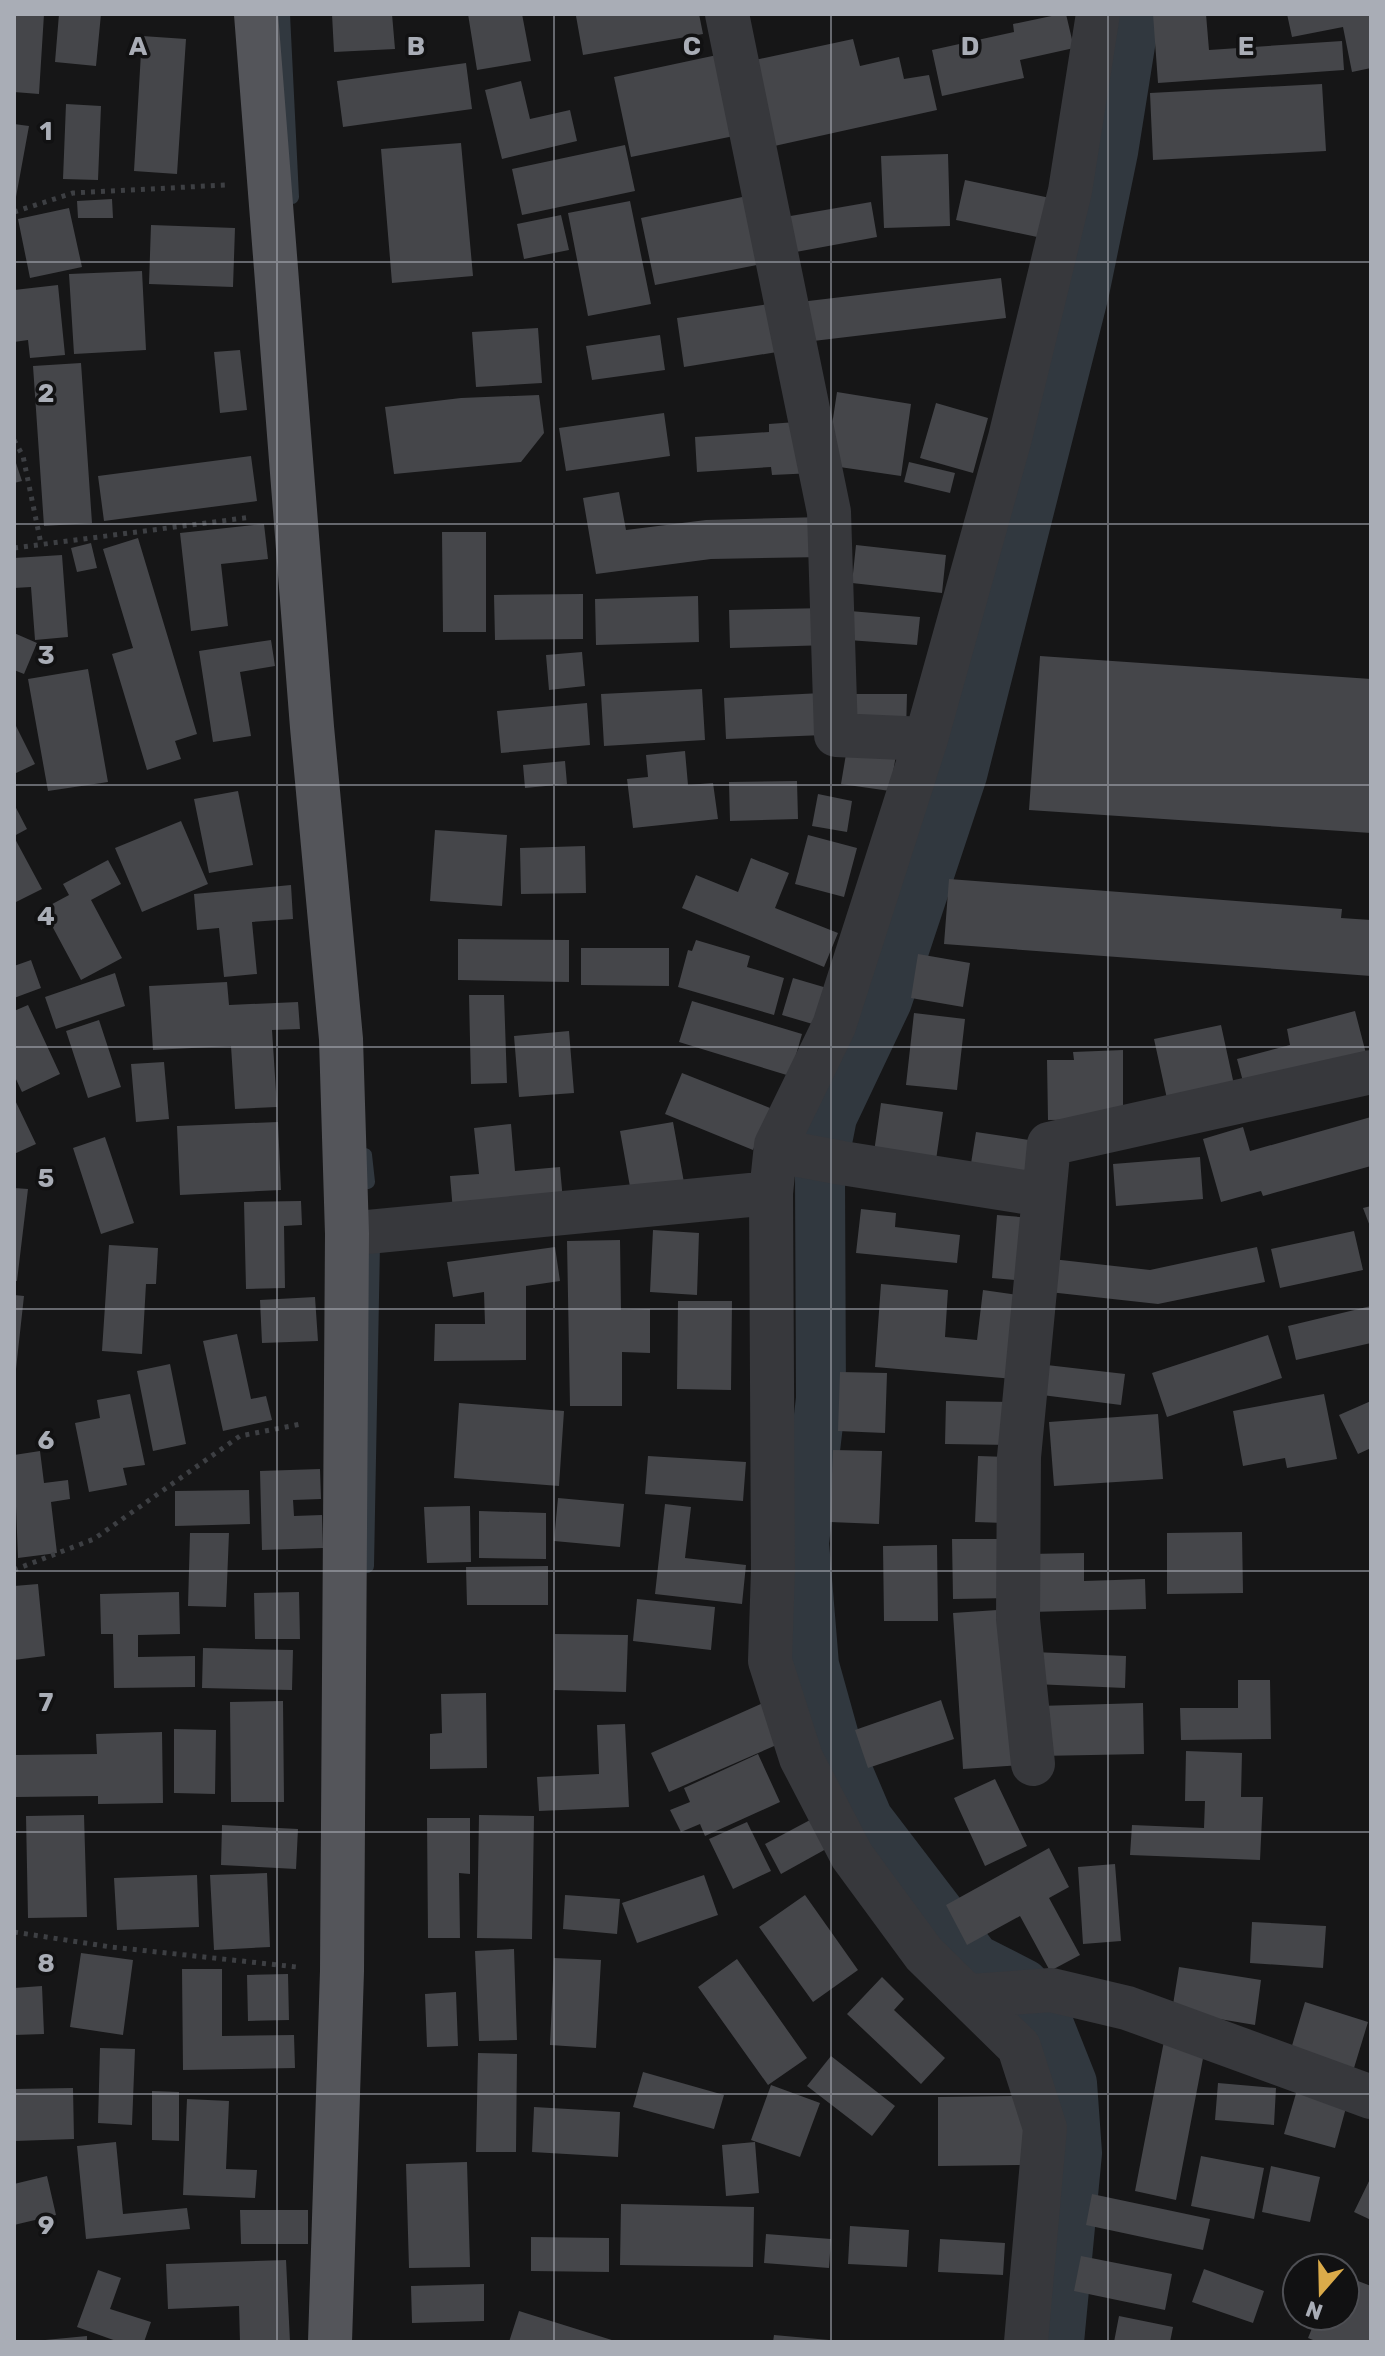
<svg xmlns="http://www.w3.org/2000/svg" width="1385" height="2356" font-family="Rubik,sans-serif">
	<style>
		.lines { fill: none; stroke-linecap: round; stroke-linejoin: round }
		.stream { stroke: #31383f; stroke-width: 14 }
		.canal { stroke: #31383f; stroke-width: 50 }
		.building { fill: #45464a }
		.path { stroke: #3d3f43; stroke-width: 5; stroke-dasharray: 4 6; stroke-linecap: butt }
		.street { stroke: #37383c; stroke-width: 44 }
		.primary { stroke: #54555a; stroke-width: 44 }
		.grid { fill: none; stroke: #a9adb6; stroke-width: 2; stroke-opacity: 0.55 }
		.grid-label { font-size: 26px; text-anchor: middle; font-weight: bold; fill: #a9adb6; stroke: #111112; stroke-width: 7; stroke-linejoin: round; paint-order: stroke }
	</style>
	<rect width="100%" height="100%" fill="#161617"/>
	<g class="lines">
		<!-- stream -->
		<path class="stream" d="M283,14L292,197
			M365,1155L368,1182
			M367,1566L373,1244"/>
		<!-- canal -->
		<path class="canal" d="M1059,2342L1077,2153L1072,2083L1047,2020L1024,1984L975,1959L868,1819L836,1744L814,1665L804,1543L821,1399L820,1177L832,1117L887,1001L962,775L1084,293L1113,152L1135,14"/>
	</g>
	<!-- building -->
	<path class="building" d="M14,14H44L39,94L14,92Z
		M59,14H101L96,66L55,62Z
		M332,14H392L395,49L334,52Z
		M468,14H522L531,61L477,70Z
		M586,14H699L703,34L583,55L576,16Z
		M1061,14H1066L1074,48L1020,60L1024,78L942,96L932,50L1014,32L1013,24Z
		M1153,14H1206L1209,50L1342,41L1344,70L1158,83Z
		M1287,14H1371V68L1352,72L1343,27L1292,37Z
		M142,36L186,39L177,174L134,171Z
		M853,39L860,66L899,57L904,79L929,75L937,110L761,149L741,63Z
		M717,55L734,136L631,157L614,77Z
		M466,63L472,109L343,127L337,81Z
		M521,81L530,119L570,110L577,141L502,159L485,90Z
		M1322,84L1326,151L1153,160L1150,93Z
		M66,104L101,106L98,180L63,179Z
		M14,124L29,126L16,197H14Z
		M461,143L473,276L392,283L381,149Z
		M625,145L635,191L522,215L512,169Z
		M948,154L950,226L884,228L881,156Z
		M965,180L1050,198L1042,238L956,220Z
		M747,196L762,264L655,285L641,218Z
		M112,199L113,218H78L77,201Z
		M630,201L651,304L588,316L568,213Z
		M871,202L877,237L785,254L779,218Z
		M69,208L82,267L30,278L18,219Z
		M561,215L569,250L524,259L517,224Z
		M151,225L235,228L233,287L149,284Z
		M142,271L146,350L74,354L69,274Z
		M1001,278L1006,318L805,342L800,302Z
		M58,285L65,355L30,358L28,340L14,342V290Z
		M775,303L783,351L684,367L677,318Z
		M538,328L542,383L476,387L472,332Z
		M660,335L665,370L592,380L586,346Z
		M240,350L247,410L220,413L214,352Z
		M81,363L92,523L44,526L33,366Z
		M837,392L911,404L901,476L826,465Z
		M539,395L544,433L521,462L394,474L385,407L461,398Z
		M936,403L988,418L973,473L920,458Z
		M664,413L670,456L566,471L559,428Z
		M810,421L814,473L772,475L771,467L697,472L695,437L769,432V424Z
		M251,456L257,501L104,521L98,476Z
		M14,457L22,481L14,483Z
		M909,462L955,473L950,493L904,482Z
		M619,492L626,530L706,520L823,517L824,557L711,559L596,574L583,498Z
		M264,524L268,559L221,564L228,626L191,631L180,533Z
		M442,532H486V632H443Z
		M138,538L197,734L175,741L181,759L147,770L112,654L133,648L103,549Z
		M91,543L97,568L77,572L71,548Z
		M856,545L946,555L942,593L852,583Z
		M62,555L68,637L35,640L31,587L14,588V558Z
		M583,594V639L495,640L494,595Z
		M698,596L699,642L596,645L595,599Z
		M829,608L830,645L730,648L729,610Z
		M850,611L920,617L917,645L848,640Z
		M14,633L37,643L24,674L14,670Z
		M271,640L275,666L240,672L251,736L213,742L199,651Z
		M582,652L585,686L549,690L546,655Z
		M1040,656L1371,679V833L1029,810Z
		M88,669L108,782L48,791L28,679Z
		M702,689L705,740L604,746L601,694Z
		M822,693L824,735L726,739L724,698Z
		M850,694H907L906,732H850Z
		M587,703L590,745L501,753L497,711Z
		M14,722L35,764L14,774Z
		M848,742L897,749L890,791L841,784Z
		M685,751L688,785L713,783L718,819L633,828L627,779L648,777L646,755Z
		M565,761L567,784L525,788L523,765Z
		M797,781L798,819L730,821L729,782Z
		M238,791L253,865L209,873L194,799Z
		M818,794L852,801L847,832L812,826Z
		M14,804L27,829L14,836Z
		M181,821L208,884L142,912L115,848Z
		M435,830L507,835L502,906L430,901Z
		M808,835L857,848L844,897L795,884Z
		M14,837L42,889L14,903Z
		M585,846L586,893L521,894L520,848Z
		M751,858L789,873L775,908L838,933L824,967L682,908L696,875L738,892Z
		M108,860L121,884L91,900L122,958L81,980L43,909L69,895L63,884Z
		M949,879L1342,909L1341,918L1371,920V976L944,944Z
		M291,885L293,919L252,922L257,974L224,977L219,928L197,930L194,894Z
		M458,939L569,940V982L458,980Z
		M696,940L750,956L747,967L784,978L774,1015L678,987L688,950L692,951Z
		M581,948H669V986L581,985Z
		M918,954L970,963L963,1007L911,998Z
		M31,960L41,988L14,998V966Z
		M115,973L125,1006L56,1029L45,997Z
		M793,978L827,988L816,1025L782,1015Z
		M227,982L229,1005L298,1002L300,1029L272,1030L277,1107L235,1109L231,1046L153,1050L149,986Z
		M469,995H504L507,1083L471,1084Z
		M692,1001L802,1034L790,1076L679,1042Z
		M28,1005L60,1074L22,1092L14,1075V1011Z
		M1355,1011L1369,1065L1245,1089L1237,1059L1290,1045L1287,1029Z
		M914,1013L965,1019L957,1090L906,1085Z
		M99,1020L121,1087L88,1098L66,1031Z
		M1221,1025L1236,1094L1169,1108L1154,1039Z
		M569,1031L574,1093L519,1097L514,1036Z
		M1123,1050V1119L1048,1120L1047,1060H1074L1073,1052Z
		M164,1062L169,1119L136,1122L131,1064Z
		M682,1073L770,1108L753,1150L665,1114Z
		M14,1098L36,1144L14,1154Z
		M881,1103L943,1112L936,1160L874,1152Z
		M1371,1117V1166L1263,1196L1261,1191L1221,1202L1203,1139L1243,1127L1250,1151Z
		M278,1122L281,1190L180,1195L177,1126Z
		M673,1122L685,1188L632,1198L620,1131Z
		M511,1124L515,1171L560,1167L563,1201L453,1211L450,1176L479,1174L474,1128Z
		M976,1132L1042,1142L1035,1187L969,1176Z
		M105,1137L134,1223L101,1234L73,1148Z
		M1200,1157L1203,1199L1116,1206L1113,1164Z
		M14,1188L28,1189L17,1281H14Z
		M301,1201L302,1225L284,1226L285,1288L246,1289L244,1202Z
		M1371,1206V1229L1363,1208Z
		M861,1209L896,1213L895,1227L960,1235L957,1263L856,1253Z
		M997,1215L1032,1218L1027,1281L992,1278Z
		M653,1230L699,1233L697,1295L650,1292Z
		M1354,1231L1363,1270L1280,1288L1271,1249Z
		M620,1240L621,1310L650,1309V1353L622,1352V1406H570L567,1241Z
		M109,1245L158,1248L156,1284H146L142,1354L102,1351Z
		M555,1247L560,1281L526,1286V1360L434,1361L435,1324H485L484,1292L453,1297L447,1262Z
		M1257,1247L1265,1282L1158,1304L1049,1292L1052,1259L1150,1270Z
		M881,1284L948,1290L945,1337L977,1340L983,1290L1025,1296L1014,1379L875,1367Z
		M14,1295L24,1296L16,1369H14Z
		M315,1297L318,1341L262,1343L260,1300Z
		M678,1301H732L731,1390L677,1389Z
		M1371,1306V1343L1296,1360L1288,1326Z
		M237,1334L251,1399L266,1396L272,1420L223,1431L203,1341Z
		M1268,1335L1282,1378L1167,1417L1152,1373Z
		M170,1364L186,1444L153,1451L137,1371Z
		M1038,1364L1125,1374L1121,1405L1034,1394Z
		M840,1372L887,1373L885,1433L838,1431Z
		M130,1394L145,1465L123,1468L127,1485L89,1492L75,1423L100,1418L97,1400Z
		M1324,1394L1337,1459L1287,1468L1285,1458L1243,1466L1233,1411Z
		M946,1401L1012,1402L1011,1445L945,1444Z
		M1371,1401V1448L1358,1454L1339,1415Z
		M459,1403L564,1411L559,1486L454,1478Z
		M1158,1414L1163,1479L1054,1486L1049,1422Z
		M833,1450L882,1451L879,1524L830,1522Z
		M40,1451L44,1483L68,1480L70,1499L51,1502L57,1553L18,1558L14,1455Z
		M648,1456L746,1462L743,1501L645,1494Z
		M978,1456L1008,1457L1005,1523L975,1522Z
		M320,1469L321,1499L293,1500L294,1516L322,1515L323,1548L262,1550L260,1471Z
		M249,1490L250,1524L175,1526V1491Z
		M558,1498L624,1504L620,1547L554,1541Z
		M665,1504L691,1507L685,1558L746,1565L742,1604L655,1594Z
		M470,1506L471,1562L427,1563L424,1507Z
		M479,1511L546,1513V1559L479,1558Z
		M1242,1532L1243,1593L1167,1594V1533Z
		M190,1533H229L226,1607L188,1606Z
		M952,1539H1012V1598L953,1599Z
		M937,1545L938,1621H884L883,1546Z
		M1084,1553V1581L1145,1579L1146,1609L1030,1612L1028,1554Z
		M548,1566V1605H467L466,1567Z
		M38,1584L45,1656L14,1660V1586Z
		M179,1592L180,1634L138,1635V1657L195,1656V1687L114,1688L113,1634H101L100,1594Z
		M299,1592L300,1639H255L254,1593Z
		M637,1599L715,1607L711,1650L633,1641Z
		M1012,1609L1022,1765L963,1769L953,1613Z
		M555,1634L628,1635L626,1692L554,1690Z
		M203,1648L293,1650L292,1690L202,1688Z
		M1034,1652L1126,1656L1125,1688L1034,1684Z
		M1238,1680H1270L1271,1739L1181,1740L1180,1708H1238Z
		M486,1693L487,1768L430,1769V1734L442,1733L441,1694Z
		M941,1700L954,1739L868,1768L855,1730Z
		M283,1701L284,1802H231L230,1702Z
		M763,1703L781,1743L669,1792L651,1753Z
		M1143,1703L1144,1754L1039,1756L1038,1706Z
		M625,1724L629,1807L539,1811L537,1777L599,1774L597,1725Z
		M174,1729L216,1730L215,1794L174,1793Z
		M162,1732L163,1803L98,1804V1796L16,1797L15,1755L97,1754L96,1734Z
		M1186,1751L1242,1753L1241,1797H1263L1260,1860L1130,1855L1132,1825L1204,1828L1205,1801H1185Z
		M758,1754L780,1802L705,1836L700,1824L681,1832L670,1810L690,1802L684,1788Z
		M995,1779L1027,1846L985,1866L954,1798Z
		M84,1815L87,1917L28,1918L26,1816Z
		M479,1815L534,1816L532,1939L477,1938Z
		M427,1818H470V1874L459,1873L460,1938H428Z
		M810,1820L826,1849L781,1874L765,1844Z
		M747,1822L771,1871L733,1889L709,1839Z
		M222,1825L298,1829L296,1869L221,1865Z
		M1049,1848L1069,1887L1049,1898L1080,1955L1050,1971L1020,1916L967,1945L946,1905Z
		M1115,1864L1121,1941L1083,1944L1078,1867Z
		M267,1873L270,1947L214,1950L210,1875Z
		M197,1875L199,1927L117,1930L114,1878Z
		M704,1875L718,1915L637,1943L622,1903Z
		M565,1895L620,1899L617,1934L563,1929Z
		M805,1895L858,1970L813,2002L759,1927Z
		M1252,1922L1326,1926L1323,1968L1250,1963Z
		M514,1949L517,2040L479,2041L475,1951Z
		M81,1953L133,1960L123,2035L70,2027Z
		M554,1958L601,1960L596,2048L550,2045Z
		M737,1959L807,2058L768,2085L698,1987Z
		M1179,1967L1261,1980L1255,2025L1172,2011Z
		M182,1969H222V2036L294,2035L295,2068L183,2070Z
		M288,1974L289,2020L248,2021L247,1975Z
		M882,1977L904,1999L894,2010L945,2058L921,2084L847,2014Z
		M42,1986L44,2034L14,2035V1988Z
		M456,1992L458,2046L427,2047L425,1994Z
		M1305,2002L1368,2022L1354,2068L1291,2049Z
		M1164,2041L1205,2048L1176,2200L1135,2191Z
		M100,2048L135,2049L132,2125L98,2123Z
		M478,2053L517,2054L516,2152H476Z
		M831,2056L895,2106L872,2136L807,2086Z
		M643,2072L724,2095L714,2129L633,2107Z
		M1218,2083L1276,2088L1274,2125L1215,2120Z
		M771,2085L820,2103L800,2157L751,2140Z
		M73,2088L74,2139L14,2141V2089Z
		M1297,2090L1347,2104L1335,2148L1284,2134Z
		M152,2091L179,2092V2141L152,2140Z
		M1026,2096L1027,2165L938,2166V2097Z
		M187,2099L229,2101L226,2169L257,2170L255,2198L183,2195Z
		M534,2107L620,2112L618,2157L532,2152Z
		M116,2142L123,2214L187,2208L190,2229L86,2239L77,2146Z
		M755,2142L759,2193L726,2196L722,2145Z
		M1201,2156L1264,2168L1254,2219L1191,2206Z
		M467,2162L470,2267L409,2268L406,2164Z
		M1271,2166L1320,2177L1310,2222L1262,2212Z
		M47,2176L56,2215L14,2225V2184Z
		M1371,2177V2220L1354,2212Z
		M1092,2194L1210,2219L1203,2250L1086,2225Z
		M621,2204L754,2207L753,2267L620,2265Z
		M240,2210H308V2244H241Z
		M850,2226L909,2230L907,2267L848,2264Z
		M766,2234L831,2239L829,2268L764,2263Z
		M531,2237L609,2238V2272L531,2271Z
		M940,2239L1005,2243L1003,2275L938,2272Z
		M1081,2256L1172,2274L1165,2310L1074,2291Z
		M286,2260L290,2342H240L239,2306L168,2309L166,2264Z
		M1204,2269L1264,2291L1253,2323L1192,2302Z
		M98,2270L121,2278L110,2309L151,2322L144,2342H119L77,2327Z
		M1345,2276L1371,2286V2342H1318L1308,2338L1317,2316H1345Z
		M484,2284V2321L412,2323L411,2286Z
		M519,2311L615,2341V2342H509Z
		M1119,2316L1173,2327L1170,2342H1114Z
		M774,2335L829,2340V2342H773Z
		M87,2336V2342H45V2340Z"/>
	<g class="lines">
		<!-- path -->
		<path class="path" d="M14,212L73,193L226,185
			M14,440L23,456L41,544
			M14,548L252,517
			M14,1570L94,1539L240,1436L301,1424
			M14,1932L111,1947L297,1967"/>
		<!-- street -->
		<path class="street" d="M727,14L829,512L836,735L926,739
			M776,1145L799,1155L842,1163L1043,1195
			M347,1234L771,1193
			M1033,1764L1018,1619L1019,1457L1049,1144L1371,1072
			M970,1996L1051,1990L1127,2008L1371,2097
			M1026,2342L1045,2128L1019,2047L924,1954L852,1856L801,1758L770,1661L773,1570L771,1193L776,1145L834,1026L926,739L1010,438L1070,191L1098,14"/>
		<!-- primary -->
		<path class="primary" d="M256,14L312,727L341,1039L347,1234L342,1971L330,2342"/>
	</g>
	<!-- grid -->
	<path class="grid" d="M277,14V2342M554,14V2342M831,14V2342M1108,14V2342M14,262H1371M14,524H1371M14,785H1371M14,1047H1371M14,1309H1371M14,1571H1371M14,1832H1371M14,2094H1371"/>
	<g class="grid-label">
		<text x="138" y="55">A</text>
		<text x="416" y="55">B</text>
		<text x="692" y="55">C</text>
		<text x="970" y="55">D</text>
		<text x="1246" y="55">E</text>
		<text x="46" y="140">1</text>
		<text x="46" y="402">2</text>
		<text x="46" y="664">3</text>
		<text x="46" y="925">4</text>
		<text x="46" y="1187">5</text>
		<text x="46" y="1449">6</text>
		<text x="46" y="1711">7</text>
		<text x="46" y="1972">8</text>
		<text x="46" y="2234">9</text>
	</g>
	<!-- border -->
	<rect width="1385" height="2356" fill="none" stroke="#a9adb6" stroke-width="32"/>
	<!-- north arrow -->
	<g transform="translate(1321 2292) rotate(200)"><circle r="38" fill="#111112" stroke="#4e4f54" stroke-width="2"/>
	<path d="M0-6L14 30L0 20L-14 30Z" fill="#dbab4a"/>
	<text y="-12" font-size="22" font-weight="bold" text-anchor="middle" fill="#a9adb6">N</text>
	</g>
</svg>
